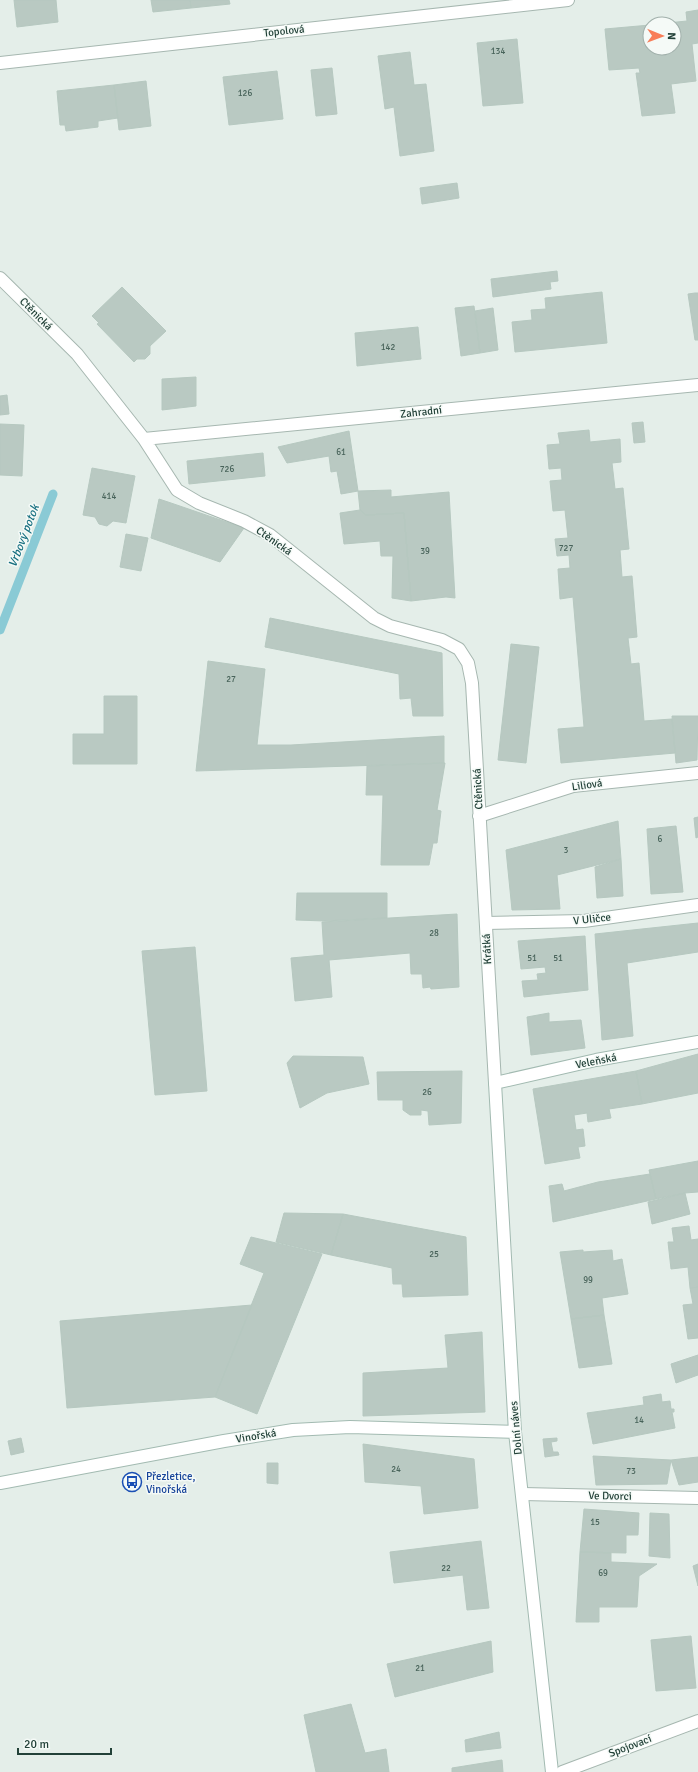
<svg xmlns="http://www.w3.org/2000/svg" width="698" height="1772" font-family="Signika,sans-serif">
	<style>
		.lines { fill: none; stroke-linecap: round; stroke-linejoin: round }
		.stream { stroke: #8acad5; stroke-width: 9 }
		.building { fill: #b9c9c2; stroke: #b6c8c0 }
		.lane-casing { stroke: #a6b7b0; stroke-width: 14 }
		.street-casing { stroke: #a6b7b0; stroke-width: 14 }
		.secondary-casing { stroke: #a2bab1; stroke-width: 14 }
		.lane { stroke: #fff; stroke-width: 12 }
		.street { stroke: #fff; stroke-width: 12 }
		.secondary { stroke: #fff; stroke-width: 12 }
		.labels { text-anchor: middle; dominant-baseline: central; stroke-width: 3; stroke-linejoin: round; paint-order: stroke }
		.number-label { font-size: 9px; fill: #48635a }
		.street-label { font-size: 11px; fill: #224138; stroke: #f5faf7 }
		.transit-label { font-size: 11px; fill: #164399; stroke: #f5faf7; text-anchor: start }
		.water-label { font-size: 12px; font-style: italic; fill: #187081; stroke: #f5faf7 }
	</style>
	<rect width="100%" height="100%" fill="#e4eee9"/>
	<g class="lines">
		<!-- stream -->
		<path class="stream" d="M0,630L53,494"/>
	</g>
	<!-- building -->
	<path class="building" d="M14,0H56L58,22L17,27Z
		M151,0H190L191,8L153,12Z
		M190,0H229L230,4L191,8Z
		M698,10V43L692,44L696,81L671,84L675,113L642,116L636,73H640L639,68L609,70L605,29L650,25V48H674V24H657L687,21L686,12Z
		M517,39L523,103L483,106L477,43Z
		M410,52L414,85L426,84L434,151L400,156L394,107L385,109L378,56Z
		M332,68L337,114L316,116L311,70Z
		M277,71L283,119L229,125L223,77Z
		M146,81L151,126L119,130L114,85Z
		M114,85L118,118L98,121V127L66,131L65,125H60L57,91Z
		M457,183L459,198L422,204L420,188Z
		M557,271L558,281L550,282L551,289L493,297L491,279Z
		M122,287L166,331L150,346V354L145,359H137L134,362L97,324L99,323L92,316Z
		M602,292L607,343L515,352L512,322L532,320L531,310L546,309L545,298Z
		M695,293H698V340H695L688,294Z
		M474,306L480,353L461,356L455,308Z
		M493,308L498,350L480,353L475,311Z
		M418,327L421,359L357,366L355,333Z
		M196,377V406L162,410V379Z
		M7,395L9,414L0,415V396Z
		M643,422L645,442L634,443L632,423Z
		M0,424L24,425L22,476L0,475Z
		M589,430L590,442L620,439L621,462L612,463L615,489L623,488L629,549L620,550L622,577L632,576L637,637L628,638L631,664L639,663L644,721L672,719L675,753L561,763L558,729L584,727L573,597L560,599L558,569L570,568L569,555L557,556L555,539L568,538L565,510L553,511L550,481L562,480L561,468L549,469L547,445L560,444L558,433Z
		M349,431L358,491L341,494L337,471L331,472L329,456L287,463L278,447Z
		M263,453L265,476L189,484L187,461Z
		M92,468L135,476L126,523L113,521L107,526L99,524L95,517L83,515Z
		M391,490V497L449,492L455,598L446,597L411,601L404,513L366,515L360,510L358,491Z
		M159,499L171,503L244,528L220,562L151,538Z
		M360,510L366,515L404,513L411,601L392,598L393,556H381L380,541L344,544L340,513Z
		M126,534L148,538L141,571L120,567Z
		M270,618L442,653L443,716H413L411,698L400,699L399,674L265,647Z
		M511,644L539,647L526,763L498,760Z
		M208,661L265,669L257,745H291L444,736V763L196,771Z
		M104,696H137V764H73V734H104Z
		M672,716H698L697,760L676,763Z
		M445,763L437,810L441,811L437,843H433L429,865H381L383,795H366L367,766Z
		M698,817V837L696,838L694,818Z
		M618,821L621,859L557,875L560,909L512,910L506,850Z
		M676,826L683,892L651,894L647,829Z
		M621,859L623,896L597,898L595,867Z
		M297,893H387V918L325,921L296,920Z
		M457,914L459,987L431,989L430,987L423,988L422,974H411L410,953L329,960L332,997L295,1001L291,958L324,955L322,922Z
		M698,923V952L627,963L633,1036L602,1040L595,934Z
		M585,936L588,990L524,997L522,981L538,980L537,974L546,973L545,967L521,969L518,941Z
		M195,947L207,1091L155,1095L142,951Z
		M549,1013V1022L581,1020L585,1048L531,1055L527,1017Z
		M698,1054V1093L642,1104L636,1071Z
		M293,1056L363,1057L369,1084L327,1093L300,1108L287,1063Z
		M462,1071L461,1123L429,1125L428,1111L421,1110V1115H410L403,1110V1100H378L377,1072Z
		M636,1071L642,1104L609,1109L611,1118L588,1122L587,1113L574,1115L576,1130L583,1129L585,1146L578,1147L580,1158L545,1164L533,1089Z
		M698,1161V1192L685,1193L656,1199L649,1170Z
		M650,1174L656,1199L553,1222L549,1186L562,1184L564,1191L598,1182Z
		M685,1193L690,1214L652,1224L648,1202Z
		M284,1213L343,1214L331,1255L276,1242Z
		M343,1214L466,1237L468,1295L403,1297L402,1284H393L392,1268L331,1255Z
		M689,1226L691,1240L698,1239V1287L690,1288L688,1267L671,1269L668,1242H674L672,1228Z
		M251,1237L322,1254L257,1414L215,1397L264,1273L240,1264Z
		M583,1250V1252L612,1250L613,1261L622,1259L628,1294L602,1298L604,1315L571,1319L560,1252Z
		M698,1287V1338L688,1339L683,1305L693,1304L690,1288Z
		M252,1305L215,1397L67,1408L60,1321Z
		M604,1315L612,1364L579,1368L571,1319Z
		M482,1332L485,1412L363,1416V1373L448,1368L445,1335Z
		M698,1355V1375L676,1383L671,1364Z
		M661,1394L662,1402L670,1401L671,1409H674V1412H672L675,1428L593,1444L587,1413L644,1405L643,1397Z
		M21,1438L24,1452L11,1455L8,1441Z
		M557,1438V1441L551,1442L553,1452H558L559,1455L545,1457L543,1439Z
		M363,1444L474,1459L478,1508L424,1514L421,1486L365,1482Z
		M593,1456L671,1460L667,1484L596,1485Z
		M698,1457V1482L679,1485L671,1460Z
		M267,1463H278V1484L267,1483Z
		M584,1509L639,1513L638,1535H626V1553L580,1552Z
		M650,1513L669,1514L670,1558L649,1556Z
		M481,1541L489,1608L467,1610L463,1575L394,1583L390,1552Z
		M580,1552L611,1553V1562L657,1564L639,1576L637,1607H599V1622H576Z
		M698,1564V1586L693,1566Z
		M691,1636L696,1688L656,1691L651,1640Z
		M491,1641L493,1672L395,1697L387,1664Z
		M351,1704L365,1753L386,1749L389,1772H316L304,1715Z
		M499,1732L501,1748L466,1752L465,1740Z
		M502,1760L503,1772H452V1768Z"/>
	<g class="lines">
		<!-- lane casing -->
		<g class="lane-casing">
			<path id="lane" d="M486,923L584,921L698,905"/>
		</g>
		<!-- street casing -->
		<g class="street-casing">
			<path id="street" d="M0,63L568,0
				M0,278L77,354L144,439L177,490L199,503L244,521L270,535L374,618L390,626L442,640L459,649L468,663L472,683L495,1083
				M144,439L698,385
				M479,816L573,786L698,773
				M523,1494L698,1498
				M562,1772L698,1721"/>
		</g>
		<!-- secondary casing -->
		<g class="secondary-casing">
			<path id="secondary" d="M0,1483L224,1441L293,1430L350,1427L515,1432
				M552,1772L515,1432L495,1083L596,1060L698,1042"/>
		</g>
		<!-- lane -->
		<use href="#lane" class="lane"/>
		<!-- street -->
		<use href="#street" class="street"/>
		<!-- secondary -->
		<use href="#secondary" class="secondary"/>
	</g>
	<!-- icons -->
	<defs>
		<g id="bus-ring" transform="scale(1)"><circle r="9.5" fill="#f5faf7" stroke="#1a4fb4" stroke-width="1.5"/><path d="M-5-6H5V4H4V6H2V4H-2V6H-4V4H-5ZM-3.5-4V0h7V-4ZM-3.5 1.2v1.5H-2V1.2ZM2 1.2v1.5H3.5V1.2Z" fill="#1a4fb4"/></g>
	</defs>
	<g fill-rule="evenodd">
		<use href="#bus-ring" x="132" y="1482"/>
	</g>
	<g class="labels">
		<!-- number labels -->
		<g class="number-label">
			<text x="498" y="51">134</text>
			<text x="245" y="93">126</text>
			<text x="388" y="347">142</text>
			<text x="341" y="452">61</text>
			<text x="227" y="469">726</text>
			<text x="109" y="496">414</text>
			<text x="566" y="548">727</text>
			<text x="425" y="551">39</text>
			<text x="231" y="679">27</text>
			<text x="660" y="839">6</text>
			<text x="566" y="850">3</text>
			<text x="434" y="933">28</text>
			<text x="532" y="958">51</text>
			<text x="558" y="958">51</text>
			<text x="427" y="1092">26</text>
			<text x="434" y="1254">25</text>
			<text x="588" y="1280">99</text>
			<text x="639" y="1420">14</text>
			<text x="396" y="1469">24</text>
			<text x="631" y="1471">73</text>
			<text x="595" y="1522">15</text>
			<text x="446" y="1568">22</text>
			<text x="603" y="1573">69</text>
			<text x="420" y="1668">21</text>
		</g>
		<!-- street labels -->
		<g class="street-label">
			<text transform="translate(284 31) rotate(-6)">Topolová</text>
			<text transform="translate(36 314) rotate(45)">Ctěnická</text>
			<text transform="translate(421 412) rotate(-6)">Zahradní</text>
			<text transform="translate(274 541) rotate(35)">Ctěnická</text>
			<text transform="translate(587 785) rotate(-8)">Liliová</text>
			<text transform="translate(478 789) rotate(-93)">Ctěnická</text>
			<text transform="translate(592 919) rotate(-6)">V Uličce</text>
			<text transform="translate(487 949) rotate(-93)">Krátká</text>
			<text transform="translate(596 1061) rotate(-11)">Veleňská</text>
			<text transform="translate(516 1428) rotate(-95)">Dolní náves</text>
			<text transform="translate(256 1436) rotate(-9)">Vinořská</text>
			<text transform="translate(610 1496) rotate(1)">Ve Dvorci</text>
			<text transform="translate(630 1746) rotate(-21)">Spojovací</text>
		</g>
		<!-- transit labels -->
		<g class="transit-label">
			<text x="146" y="1476">Přezletice,<tspan x="146" dy="13">Vinořská</tspan></text>
		</g>
		<!-- water labels -->
		<g class="water-label">
			<text transform="translate(24 536) rotate(-69)">Vrbový potok</text>
		</g>
	</g>
	<!-- north arrow -->
	<g transform="translate(662 36) rotate(91)"><circle r="19" fill="#f5faf7" stroke="#a1b0ab"/>
	<path d="M0-3L7 15L0 10L-7 15Z" fill="#f87d58"/>
	<text y="-6" font-size="11" font-weight="bold" text-anchor="middle" fill="#224138">N</text>
	</g>
	<!-- scale -->
	<path d="M18 1748v6h93v-6" fill="none" stroke="#224138" stroke-width="2"/>
	<text x="24" y="1748" font-size="12" fill="#224138" stroke="#f5faf7" stroke-width="3" paint-order="stroke">20 m</text>
</svg>
